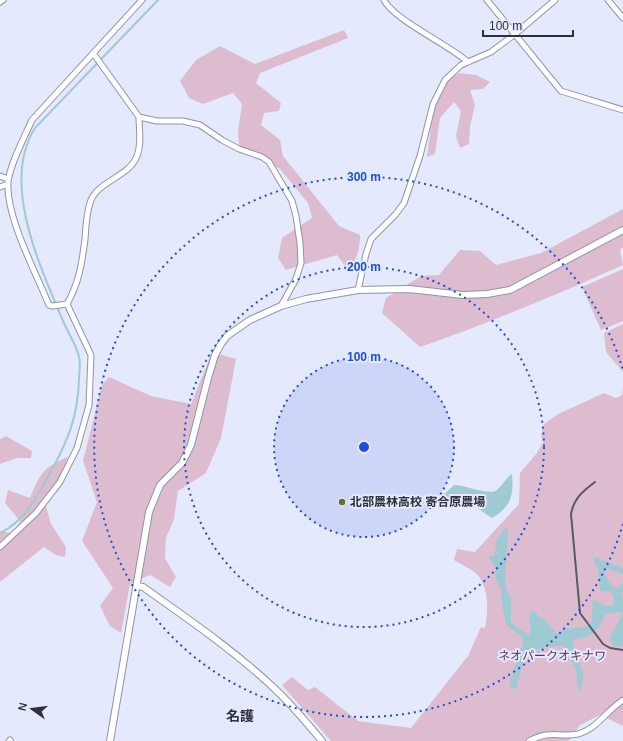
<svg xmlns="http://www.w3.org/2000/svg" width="623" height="741" font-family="Helvetica,'Noto Sans JP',sans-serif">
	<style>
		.green { fill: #ddbcd0 }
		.water { fill: #9fcad4 }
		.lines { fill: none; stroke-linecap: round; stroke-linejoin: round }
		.stream { stroke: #9fcad4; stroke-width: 2 }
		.minor-casing { stroke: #9194a7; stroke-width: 7 }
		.tertiary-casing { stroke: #9194a7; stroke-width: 8 }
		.minor { stroke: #fff; stroke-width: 5 }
		.tertiary { stroke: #fff; stroke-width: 6 }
		.rail { stroke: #575963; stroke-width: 2 }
		.ring { fill: none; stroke: #1d4ed8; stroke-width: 2; stroke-dasharray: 2 4 }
		.poi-dot { fill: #66731f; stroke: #e5e9fd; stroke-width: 1.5 }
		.labels { text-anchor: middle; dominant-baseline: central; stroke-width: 4; stroke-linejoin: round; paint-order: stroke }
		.poi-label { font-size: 12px; font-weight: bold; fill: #2f3138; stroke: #e5e9fd; text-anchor: start }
		.park-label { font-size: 12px; fill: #623553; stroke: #e5e9fd }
		.quarter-label { font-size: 14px; font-weight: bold; fill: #2f3138; stroke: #e5e9fd }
		.centre { fill: #1d4ed8; stroke: #e5e9fd; stroke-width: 2 }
		.ring-label { font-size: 12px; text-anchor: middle; font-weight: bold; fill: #1d4ed8; stroke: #e5e9fd; stroke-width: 4; stroke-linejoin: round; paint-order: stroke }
	</style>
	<rect width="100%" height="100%" fill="#e5e9fd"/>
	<!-- green -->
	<path class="green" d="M344,30L348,38L260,73L256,83L281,103L279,111L264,113L261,125L280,140L283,156L339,226L360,235C360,249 357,259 348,270L337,255L286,270L278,258L282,238L312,218L308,203L280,169L239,145L238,131L242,104L233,93L203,104L189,98L180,81L196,60L220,46L255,64Z
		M459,73L476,75L490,82L483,89L470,90L475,105L470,126L469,144L460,148L456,136L461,111L454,102L440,118L435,154L427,157L433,112L446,81Z
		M623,209V248L620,249L623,265C556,295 489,323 420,347L382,313L386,298L421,276L439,275L460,250L480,251L496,265L541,253Z
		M623,269V321L601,330L582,287Z
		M623,324V372L606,352L604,333Z
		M212,352L236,359L221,438L206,473L178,491L174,519L166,538L165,558L176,577L170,587L150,575L130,584L121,633L110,626L100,606L113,588L82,541L97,502L83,461L102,385L109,377L151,396L191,404Z
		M623,388V726L600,715L580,725L569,741H331L282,685L292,677L308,690L315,687L358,721L411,728L468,656L481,627L485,628C488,611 489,593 480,578C475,570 462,565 454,560L457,549L475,552L519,504L520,473L537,453L543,442L541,436L544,424L558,414L604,393L616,398L622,395Z
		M6,436L32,451L31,458H17L0,464V439Z
		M67,457L66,469L44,499L51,524L66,547L65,557L56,555L44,547L0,582V531L15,534L20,521L5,503L8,490L30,498C41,472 42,469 67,457Z"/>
	<!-- water -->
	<path class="water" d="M512,474C514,495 511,507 492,518L474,506L440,498L454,485C465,485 490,496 497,490C503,485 506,478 512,474Z
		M505,528H507L508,533L505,580L506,588L511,598V623L529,635C533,627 526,618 532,610L535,611L538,616L545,620L557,634C561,631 568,628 574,628C584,627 596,627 591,613L593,610L592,602L594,599L604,606H613C615,600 614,597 611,592L600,591L598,570L593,558L598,557L600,559L623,568V574L606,568L604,573L609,582L613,586L618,588L623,582V592L621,593L623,599V646L620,647L612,645L610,637L623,614L619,612L606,614C600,621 603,626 592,634C585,638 577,637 572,642L583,672V679L580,691L578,690L576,670L564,646C553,646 529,647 524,659C521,667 519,679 517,688L511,689L509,685L523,642L522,637L507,626L503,611L501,589L496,580L495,567L488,557L494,556L497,540Z"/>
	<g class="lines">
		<!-- stream -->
		<path class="stream" d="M0,533C24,522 38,495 50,473C68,441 78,416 79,379C79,372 81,364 79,357C77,346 68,333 63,321C41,268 0,183 35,128L158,0"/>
		<!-- minor casing -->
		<g class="minor-casing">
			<path id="minor" d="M384,0C394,20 448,44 468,62
				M487,0L561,91L623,110
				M608,0L623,18
				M0,2L3,0
				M93,53L139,117L157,121H183L200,125L222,140L239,149L262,157L269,162L292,201L296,216L300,243L301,263L296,279L281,306
				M139,117C139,129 142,144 137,156C129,177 100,180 91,200C86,213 86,226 85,239C82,263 79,283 67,304L53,306L49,305C36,273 6,217 8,183C9,166 25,136 32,120L142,0
				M0,176L8,179
				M0,187L8,184
				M358,290L366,254L371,239L395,215L404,203L420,156L433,104L445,80L461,65L491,52L515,34L555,0
				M0,547L36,513L60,482L77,448L89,405L91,355L67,304
				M9,741L10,740
				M529,741C552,729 558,738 578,734C597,729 607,710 623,700"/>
		</g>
		<!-- tertiary casing -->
		<g class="tertiary-casing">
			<path id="tertiary" d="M137,586L143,587C188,619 235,651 275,689C292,705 307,723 322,741
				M110,741L149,512L160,485L182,463L191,445L208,378L215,355L221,344L227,336L250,320L281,306L306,299L358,290L409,289L463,295L487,294L510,290L623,230"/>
		</g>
		<!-- minor -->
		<use href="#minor" class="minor"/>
		<!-- tertiary -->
		<use href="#tertiary" class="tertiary"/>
		<!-- rail -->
		<path class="rail" d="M595,482C583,491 574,498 571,514L580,613L603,644L610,648L623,650"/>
	</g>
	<!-- distance rings -->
	<circle cx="364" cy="447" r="90" fill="#1d4ed8" fill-opacity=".12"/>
	<g class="ring">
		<circle cx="364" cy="447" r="90"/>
		<circle cx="364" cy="447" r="180"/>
		<path d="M623 524A270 270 0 1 1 623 370"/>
	</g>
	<!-- markers -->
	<circle class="poi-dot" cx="342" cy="502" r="4"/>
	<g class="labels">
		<!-- poi labels -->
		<g class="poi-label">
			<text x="350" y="502">北部農林高校 寄合原農場</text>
		</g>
		<!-- park labels -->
		<g class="park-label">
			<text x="552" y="656">ネオパークオキナワ</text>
		</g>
		<!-- quarter labels -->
		<g class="quarter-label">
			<text x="240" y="716">名護</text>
		</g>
	</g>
	<circle cx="364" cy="447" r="6" class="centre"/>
	<g class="ring-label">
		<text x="364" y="181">300 m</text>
		<text x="364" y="271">200 m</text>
		<text x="364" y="361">100 m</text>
	</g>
	<!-- north arrow -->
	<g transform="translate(32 709) rotate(284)" stroke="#e5e9fd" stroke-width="3" paint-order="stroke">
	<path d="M0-3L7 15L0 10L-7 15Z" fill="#2f3138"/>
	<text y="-6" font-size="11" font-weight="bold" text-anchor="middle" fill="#2f3138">N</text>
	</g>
	<!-- scale -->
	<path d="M483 30v6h90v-6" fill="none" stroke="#2f3138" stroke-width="2"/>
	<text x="489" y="30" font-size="12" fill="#2f3138" stroke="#e5e9fd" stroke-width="3" paint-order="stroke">100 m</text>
</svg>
